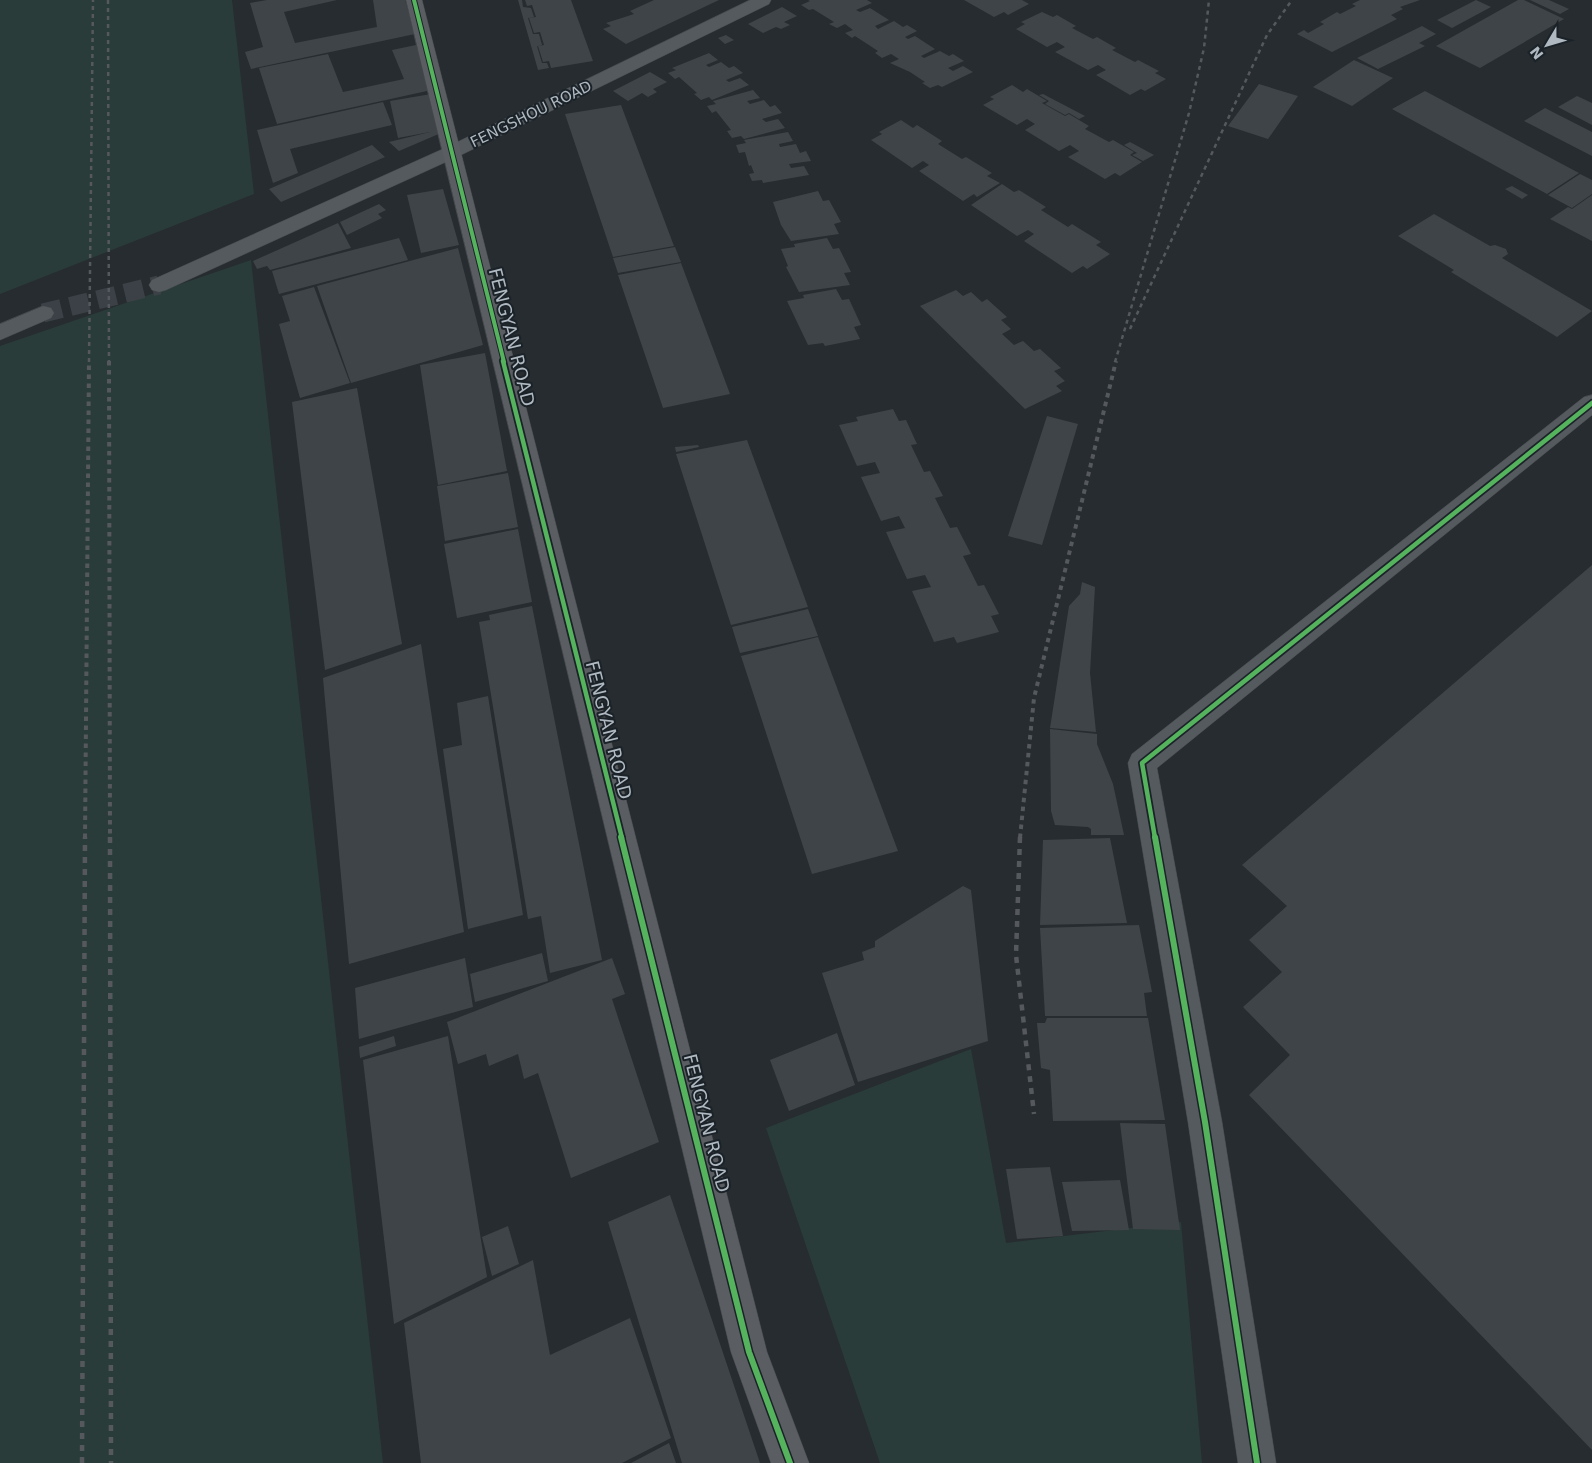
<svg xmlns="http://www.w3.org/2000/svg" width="1592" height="1463" font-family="'DejaVu Sans',sans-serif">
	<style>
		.green { fill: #2a3c39 }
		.building { fill: #3f4448 }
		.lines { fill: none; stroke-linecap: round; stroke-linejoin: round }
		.street-tunnel { stroke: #3b4146; stroke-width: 19; stroke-dasharray: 19 9; stroke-linecap: butt }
		.street-casing { stroke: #44484b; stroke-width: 1 }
		.secondary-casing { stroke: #44484b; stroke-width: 1 }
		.street { fill: #555a5f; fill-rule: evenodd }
		.secondary { fill: #5a5e62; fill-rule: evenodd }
		.rail-far2 { stroke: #55595d; stroke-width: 2.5; stroke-dasharray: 4 4; stroke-linecap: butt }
		.rail-far1 { stroke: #55595d; stroke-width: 4; stroke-dasharray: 4.5 4.5; stroke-linecap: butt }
		.rail { stroke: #55595d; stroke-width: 4.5; stroke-dasharray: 6 6; stroke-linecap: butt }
		.cycleway-far2-casing { stroke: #1b2329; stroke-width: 6 }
		.cycleway-far1-casing { stroke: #1b2329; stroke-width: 8 }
		.cycleway-casing { stroke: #1b2329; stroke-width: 9 }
		.cycleway-far2 { stroke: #56b35d; stroke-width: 4 }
		.cycleway-far1 { stroke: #56b35d; stroke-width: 4.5 }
		.cycleway { stroke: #56b35d; stroke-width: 6 }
		.labels { text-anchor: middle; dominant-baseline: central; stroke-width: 4; stroke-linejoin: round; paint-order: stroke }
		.far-street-label { font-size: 15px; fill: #b0b9c1; stroke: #1b2329 }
		.street-label { font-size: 18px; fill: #b0b9c1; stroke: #1b2329 }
	</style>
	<rect width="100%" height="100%" fill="#262c30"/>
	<!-- green -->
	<path class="green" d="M0,0H232L254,194L0,294Z
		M251,260L383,1463H0V346Z
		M971,1049L1006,1243L1181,1222L1202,1463H880L766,1128Z"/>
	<!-- building -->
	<path class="building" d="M267,0H337L284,12L295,43L377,27L373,0H405L415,34L251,69L245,52L263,47L250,3Z
		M518,0H522L523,7L531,8L534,17L528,18L533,34H539L542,45L534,47L537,46L542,63H547L549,68L538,70Z
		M525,0H571L593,61L551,68L549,61L543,62L538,46L544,45L540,32L534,33L529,18L536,17L532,5L527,6Z
		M654,0H719L626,44L603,29L611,26L606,23L628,16L634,14L630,11Z
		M808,0H867L872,3L856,10L860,12L870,8L889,20L875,26L878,29L894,21L903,27L907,25L917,31L905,37L908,39L915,36L935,49L921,56L924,58L940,51L949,56L953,54L964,61L948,68L953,71L963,66L973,72L942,87L938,85L930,88L922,83L925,82L910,72L890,63L899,59L891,54L882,58L875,53L878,51L855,36L852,38L845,33L853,30L845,24L837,28L829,24L834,22L813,9L809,10L801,5L810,1Z
		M964,0H1022L1029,4L1008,15L1004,12L994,17Z
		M1360,0H1420L1400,7L1403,9L1391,15L1397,19L1332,52L1297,34L1304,30L1308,33L1324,24L1320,22L1337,12L1340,14L1356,6L1352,4Z
		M1476,0L1491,7L1452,28L1437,20Z
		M1518,0H1524L1564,19L1480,68L1436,46Z
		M1530,0H1549L1569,9L1560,14Z
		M782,7L797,16L784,22L790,25L781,29L776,27L763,33L748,24Z
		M1042,12L1053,17L1057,15L1076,26L1072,28L1093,39L1097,37L1116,48L1112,50L1135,62L1138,60L1159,71L1155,73L1166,79L1145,91L1141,89L1130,95L1096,75L1106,70L1098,65L1088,70L1055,52L1065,47L1057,42L1047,47L1016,29L1025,24L1021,22Z
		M1422,26L1436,34L1419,43L1425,46L1378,69L1357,58Z
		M726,35L734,40L725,44L718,38Z
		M416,45L436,89L277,124L259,68L328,54L343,92L404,79L392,50Z
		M709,53L718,60L706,65L709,67L721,62L729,68L734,66L743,73L726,80L729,82L740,78L749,85L712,100L709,97L701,100L694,94L697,93L679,77L675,79L668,73L676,70L672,68Z
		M1354,60L1393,78L1352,106L1313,87Z
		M650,72L667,82L653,89L657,92L648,97L642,93L628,101L613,91Z
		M1259,84L1298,96L1268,139L1228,126Z
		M1012,85L1023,92L1027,89L1047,101L1042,103L1065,116L1069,114L1089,126L1085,129L1109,142L1113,140L1134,152L1130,155L1142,162L1120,176L1115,173L1105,179L1068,157L1079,151L1070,145L1059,151L1025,130L1035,124L1027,119L1017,125L983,105L994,99L990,97Z
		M753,90L760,98L747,101L750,104L764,100L770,107L775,105L782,113L762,119L766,122L778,119L785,128L744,139L741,136L732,138L727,131L731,130L716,111L712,113L707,106L716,104L713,101Z
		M1425,91L1579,173L1547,194L1392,109Z
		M431,94L441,133L399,151L389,142L430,132L398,138L390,101Z
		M1043,94L1085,116L1079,119L1069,113L1065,115L1045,104L1049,101L1039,95Z
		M1577,96L1592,103V125L1558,107Z
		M383,102L392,125L290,149L298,173L273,183L257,130Z
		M621,105L674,246L613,257L565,114Z
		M1545,108L1592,132V156L1524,121Z
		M901,120L913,128L917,125L942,141L938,144L962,159L966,157L992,173L987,176L1000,183L977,197L974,194L963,201L919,171L929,165L923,161L912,168L871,140L882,134L879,132Z
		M788,132L793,141L779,144L780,147L796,144L800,153L806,151L811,161L789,164L791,168L804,166L809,175L763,183L762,180L752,181L749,174L754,173L751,165L749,166L745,152L739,153L736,145L746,143L744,140Z
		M1130,142L1154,155L1143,161L1132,155L1137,153L1124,145Z
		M372,145L385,157L281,202L269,189Z
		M1580,174L1592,180V194L1572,208L1548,195Z
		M1002,184L1014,192L1019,190L1046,207L1041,210L1068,227L1072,224L1101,242L1096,245L1110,254L1087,269L1083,266L1072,273L1024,241L1034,234L1028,230L1017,236L971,205Z
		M1512,186L1528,195L1522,199L1505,189Z
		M443,189L459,245L421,253L407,195Z
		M818,191L823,201L829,200L841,222L834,224L839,234L791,241L781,225L773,202Z
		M1592,195V241L1550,219L1568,207L1572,209Z
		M379,204L386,210L378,214L382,218L347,235L340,222Z
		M1434,214L1490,246L1495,245L1506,249L1508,254L1502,258L1592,311L1557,337L1451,272L1454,270L1398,236Z
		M338,223L351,248L270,270L267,266L257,269L253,261Z
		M399,238L408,260L279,294L272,271Z
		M827,238L833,249L839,248L851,272L844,273L850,285L799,292L786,267L788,266L781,249L795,247L794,244Z
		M675,247L681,262L618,273L613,258Z
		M458,248L483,345L351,383L317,286Z
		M681,263L730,394L663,408L618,275Z
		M314,287L350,383L300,398L279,324L290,321L282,296Z
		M836,289L842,300L849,299L861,325L854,327L860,339L825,346L823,343L808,345L787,301L804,298L803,295Z
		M956,290L963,296L971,292L982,302L987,299L1007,317L1001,320L1011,329L1002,334L1014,345L1023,341L1034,351L1040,349L1061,368L1054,371L1065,381L1056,386L1062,391L1025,409L920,306Z
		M485,353L507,471L438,485L420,365Z
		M357,388L402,644L325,670L292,402Z
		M893,409L899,421L906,420L917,444L911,445L924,472L930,471L943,496L935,498L950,528L957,527L971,554L963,556L978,586L984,585L999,614L991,616L999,632L957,643L954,637L934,642L912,591L931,587L925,575L907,579L886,532L905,528L899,516L881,521L861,477L880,473L875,462L857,466L839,425L858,421L856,417Z
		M1047,416L1078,424L1042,545L1008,536Z
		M747,440L808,607L731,625L676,454Z
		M698,445L699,447L676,452L675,447Z
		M508,473L518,527L445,541L437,486Z
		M518,529L532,602L457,618L444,544Z
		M1592,565V1450L1249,1095L1290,1055L1243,1007L1282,972L1249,940L1287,906L1242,865Z
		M1082,582L1095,587L1090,673L1096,732L1050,728L1069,606L1080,594Z
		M532,606L602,960L550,973L541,916L528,919L479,622L490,620L489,615Z
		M808,609L818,636L740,653L732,627Z
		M818,637L898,851L812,874L741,656Z
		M421,644L464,932L349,964L323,678Z
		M488,696L523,915L468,929L443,749L462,745L457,703Z
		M1050,729L1097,734V744L1113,784L1124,835H1091V829L1088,827L1055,825L1051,811Z
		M1110,838L1127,923L1040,925L1043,840Z
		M963,886L971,890L988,1041L858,1082L822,973L864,960L862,952L875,947V941Z
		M1139,925L1152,992L1144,993L1147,1016H1045L1040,928Z
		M542,953L548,981L475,1002L470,974Z
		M465,958L473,1007L359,1039L355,988Z
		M612,958L625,994L612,999L659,1142L571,1178L538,1073L524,1079L518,1054L489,1066L486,1054L458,1064L447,1022Z
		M1047,1018H1148L1165,1120L1053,1121L1050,1070L1041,1068L1037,1023H1045Z
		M837,1033L855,1085L789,1111L770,1060Z
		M394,1036L396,1046L360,1058L359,1047Z
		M448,1036L487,1277L394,1324L363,1060Z
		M1120,1123L1165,1124L1180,1230L1133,1229Z
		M1050,1167L1063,1236L1017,1239L1006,1169Z
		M1120,1180L1129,1230L1072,1231L1062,1182Z
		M670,1195L760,1463H682L608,1222Z
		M508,1226L519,1264L492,1276L482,1237Z
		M533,1260L550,1355L630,1318L671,1438L622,1463H421L404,1323Z
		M669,1443L676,1463H631Z"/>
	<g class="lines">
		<!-- street-tunnel -->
		<path class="street-tunnel" d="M43,313L159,285"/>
		<!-- street casing -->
		<g class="street-casing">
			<path id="street" d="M750,0H771L769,4L459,156L166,290L159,292L152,290L149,285L152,280L445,148Z
				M43,306L51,308L54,313L51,318L0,340V324Z
				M1592,395V415L1157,768L1222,1122L1276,1463H1238L1188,1122L1128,763L1132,754L1584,397Z"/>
		</g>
		<!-- secondary casing -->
		<g class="secondary-casing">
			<path id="secondary" d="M406,0H422L767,1352L809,1463H771L731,1352Z"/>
		</g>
		<!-- street -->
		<use href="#street" class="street"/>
		<!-- secondary -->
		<use href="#secondary" class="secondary"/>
		<!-- rail-far2 -->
		<path class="rail-far2" d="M108,0L109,362
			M1130,329L1267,35L1292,0
			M89,362L93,0
			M1115,362L1189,113L1204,48L1209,0"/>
		<!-- rail-far1 -->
		<path class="rail-far1" d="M109,361L110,838
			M85,838L89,361
			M1020,838L1034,698L1116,361"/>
		<!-- rail -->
		<path class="rail" d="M110,837L111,1463
			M1020,837L1016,955L1034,1114
			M82,1463L85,837"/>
		<!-- cycleway-far2 casing -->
		<g class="cycleway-far2-casing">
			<path id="cycleway-far2" d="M414,0L504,362"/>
		</g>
		<!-- cycleway-far1 casing -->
		<g class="cycleway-far1-casing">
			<path id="cycleway-far1" d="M503,361L622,838
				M1155,838L1142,763L1592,403"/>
		</g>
		<!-- cycleway casing -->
		<g class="cycleway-casing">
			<path id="cycleway" d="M621,837L749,1352L790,1463
				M1155,837L1205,1122L1257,1463"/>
		</g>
		<!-- cycleway-far2 -->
		<use href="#cycleway-far2" class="cycleway-far2"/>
		<!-- cycleway-far1 -->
		<use href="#cycleway-far1" class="cycleway-far1"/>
		<!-- cycleway -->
		<use href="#cycleway" class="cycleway"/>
	</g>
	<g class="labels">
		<!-- far-street labels -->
		<g class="far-street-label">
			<text transform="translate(531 114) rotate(-26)">FENGSHOU ROAD</text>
		</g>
		<!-- street labels -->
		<g class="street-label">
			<text transform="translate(512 337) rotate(76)">FENGYAN ROAD</text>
			<text transform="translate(609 730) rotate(76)">FENGYAN ROAD</text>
			<text transform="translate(707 1123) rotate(76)">FENGYAN ROAD</text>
		</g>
	</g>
	<!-- north arrow -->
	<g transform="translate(1547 45) rotate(232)" stroke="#1b2329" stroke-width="4" paint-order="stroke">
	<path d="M0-4L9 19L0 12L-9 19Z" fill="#b0b9c1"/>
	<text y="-8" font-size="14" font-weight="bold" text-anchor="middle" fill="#b0b9c1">N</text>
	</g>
</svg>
